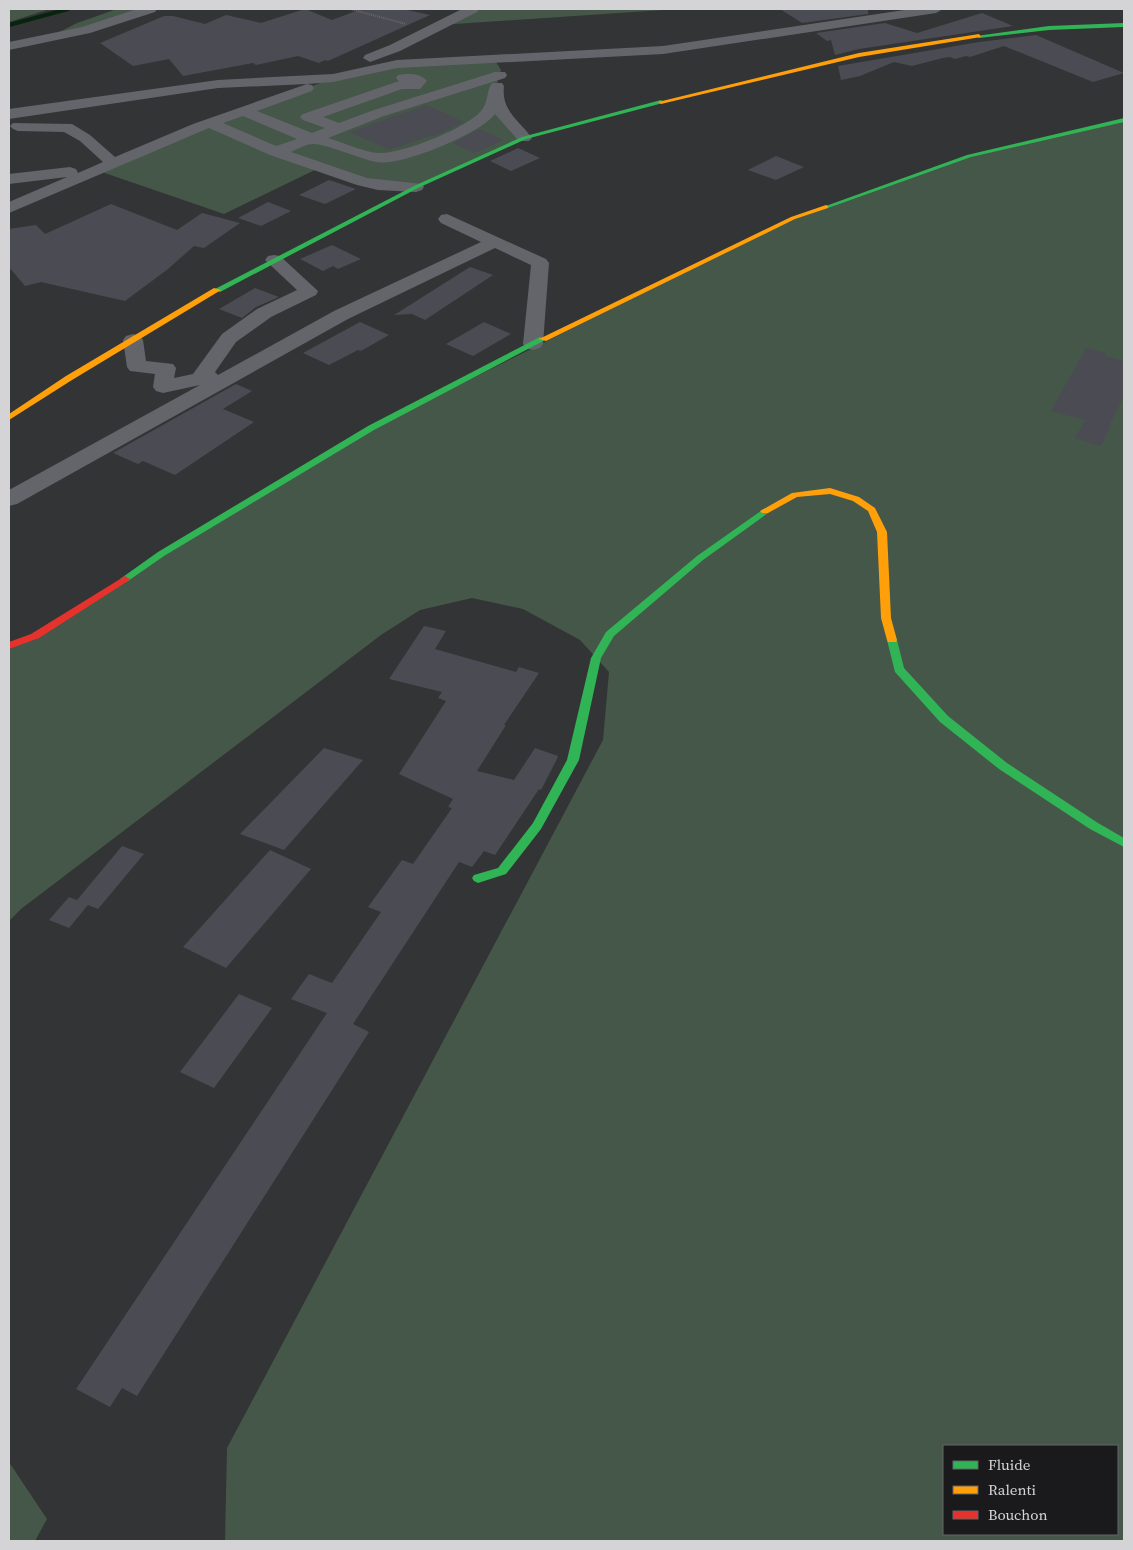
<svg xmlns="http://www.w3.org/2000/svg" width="1133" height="1550" font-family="'Source Serif 4',serif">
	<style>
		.green { fill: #455748; fill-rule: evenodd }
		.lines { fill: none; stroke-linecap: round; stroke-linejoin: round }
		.stream { stroke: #08240f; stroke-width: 4 }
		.building { fill: #4b4b53 }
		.path { stroke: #67676b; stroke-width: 2; stroke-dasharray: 1 1; stroke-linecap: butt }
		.street { fill: #64656a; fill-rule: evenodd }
		.fast { fill: #30b455; fill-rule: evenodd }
		.slow { fill: #ff9f0a; fill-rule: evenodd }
		.jam { fill: #e5322d; fill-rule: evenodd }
	</style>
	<rect width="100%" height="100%" fill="#333435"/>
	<!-- green -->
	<path class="green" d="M9,9H50L9,22Z
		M117,9H150L46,39L77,23Z
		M472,9H678L440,25Z
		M493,57L501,70L495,91L524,138L416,187L378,185L319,168L224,214L96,170L333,78L396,63Z
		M1124,120V1541H225L227,1448L603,740L609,672L580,640L523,609L472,598L420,610L381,635L21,909L9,921V646L35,636L341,444L793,218L969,156ZM944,1446H1117V1534H944Z
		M9,1462L47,1519L35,1541H9Z"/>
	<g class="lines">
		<!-- stream -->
		<path class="stream" d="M9,25L68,9"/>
	</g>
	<!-- building -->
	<path class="building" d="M305,9L332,20L361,9H403L430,15L328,61L325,60L319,63L298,56L256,65L253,63L183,76L169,59L133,66L100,43L164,16H173L205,24L226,15L261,23Z
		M780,9H868V14L802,23Z
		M982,13L1013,26L859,49L835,55L831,40L827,41L816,33L885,23L917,33Z
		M1036,35L1124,73L1093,82L1004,46L970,57L966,56L955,59L950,57L943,58L912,66L894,62L860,76L841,80L838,66L979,42Z
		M426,105L464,122L437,135L426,137L389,150L350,132Z
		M479,129L503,140L474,153L453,143Z
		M518,148L540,158L511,171L490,161Z
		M776,156L804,167L776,180L748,170Z
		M329,180L356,189L325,204L299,195Z
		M268,202L291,211L261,226L238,218Z
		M111,204L177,230L202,213L240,223L204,248L194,246L168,269L125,301L41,282L25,286L9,267V229L36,225L45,234Z
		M332,245L361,259L338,269L333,266L323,271L300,259Z
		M470,267L493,275L425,320L412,314L394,315Z
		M255,288L279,297L256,307L242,318L219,309Z
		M360,322L389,335L361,351L358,350L329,365L303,353Z
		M484,322L511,334L473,356L446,344Z
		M1086,348L1106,353L1105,356L1124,361V396L1109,425L1111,426L1101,446L1075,438L1085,420L1051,411Z
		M236,384L252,391L223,409L254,422L175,475L143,461L138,464L113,453Z
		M424,626L446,631L435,649L516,672L519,667L539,673L504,725H506L477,771L514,780L535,748L558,756L557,759L541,790L539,789L495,855L484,851L472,867L459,862L353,1024L369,1032L137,1396L122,1388L110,1407L76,1389L327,1013L291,999L309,974L332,983L381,912L368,907L402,860L413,864L452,808L448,807L453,799L399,774L446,701L438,698L442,692L389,679Z
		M324,748L363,760L284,850L240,834Z
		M122,846L144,854L98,909L88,905L69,928L49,920L69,897L77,900Z
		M270,850L311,869L226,968L183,947Z
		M239,994L272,1008L214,1088L180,1072Z"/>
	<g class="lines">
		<!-- path -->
		<path class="path" d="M350,9L406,24"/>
		<!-- street -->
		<path class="street" d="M137,9H157L155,12L90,33L9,50V42L82,27Z
			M462,9H479L477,12L400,51L370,62L363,58L365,55L390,45Z
			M911,9H943L936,13L663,54L397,68L333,82L307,84L312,85L314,88L312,91L257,111L312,133L325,128L303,120L300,117L303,114L399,81L396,78L398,75C407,73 421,73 427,81L420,89H402L323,117L339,123L374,110L495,72H505L507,75L505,78L384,116L328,138C341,142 367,153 379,153C402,154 467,128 481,111C489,102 486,91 492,83H502L504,86C501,111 519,120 532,138L529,141H519L495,114C480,134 400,167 376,162C361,159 324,143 313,144C306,144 297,149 291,152L367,178L422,184L424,187L422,190L416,192L378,190L357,185L270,155L209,128L9,213V202L67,177L9,184V174L70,167L76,169L78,173L103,162L80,141L64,132L18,131L13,129L10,126L13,123L72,124L90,135L115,157L193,124L307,84L218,88L9,119V109L218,80L333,74L397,60L663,46ZM243,116L290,136L297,139L276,146L223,123Z
			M447,214L546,259L549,263L543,344L540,348L533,350L526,348L523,344L531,265L495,248L348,319L17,504L9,506V490L200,385L163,393L156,391L153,387L155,374L130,371L127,367L123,340L126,336L133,334L140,336L143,340L146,361L173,364L176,368L174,378L193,374L222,334L257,309L297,290L265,260L268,256L274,255L280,256L318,291L316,295L271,317L236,342L215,372L218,375L334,311L481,242L441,223L438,219L441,215Z"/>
		<!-- fast -->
		<path class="fast" d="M1124,23V27L1049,30L979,38L976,36L1049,26Z
			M661,100L664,102L663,103L526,139L418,188L220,292L213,290L414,186L522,137Z
			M1124,118V122L971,157L828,208L823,207L967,155Z
			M540,337L547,339L374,430L164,556L128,581L125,582L120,579L158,552L368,426Z
			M765,508L768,509V513L703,560L614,636L601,658L579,760L541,829L506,874L478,883L474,881L472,878L474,875L498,868L533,823L567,760L591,658L606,632L697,556Z
			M892,637L897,640L904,668L948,716L1007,763L1098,823L1124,838V847L1090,829L999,769L940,722L895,672L887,640Z"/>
		<!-- slow -->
		<path class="slow" d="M979,34L981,37L859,57L661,104L658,102L859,53Z
			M826,205L828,206V208L795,219L546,341L539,339L791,217Z
			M214,288L221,290L72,380L9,420V414L66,376Z
			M830,488L859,497L875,508L887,532L891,618L897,640L896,642H888L887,640L881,618L877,532L868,511L853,501L830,494L797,497L768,513H762L760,511L792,493Z"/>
		<!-- jam -->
		<path class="jam" d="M125,576L130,579L128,581L39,638L9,649V642L31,634Z"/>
	</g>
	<!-- border -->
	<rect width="1133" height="1550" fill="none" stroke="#d4d4d6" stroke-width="20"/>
	<!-- legend -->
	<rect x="943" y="1445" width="175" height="90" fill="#1a1a1c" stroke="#646466"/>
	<rect x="953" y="1461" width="25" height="8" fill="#30b455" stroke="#646466"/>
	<text x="988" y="1470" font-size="15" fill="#d4d4d6">Fluide</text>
	<rect x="953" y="1486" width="25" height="8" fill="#ff9f0a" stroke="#646466"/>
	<text x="988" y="1495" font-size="15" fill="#d4d4d6">Ralenti</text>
	<rect x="953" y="1511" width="25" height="8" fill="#e5322d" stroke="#646466"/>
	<text x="988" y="1520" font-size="15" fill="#d4d4d6">Bouchon</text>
</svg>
